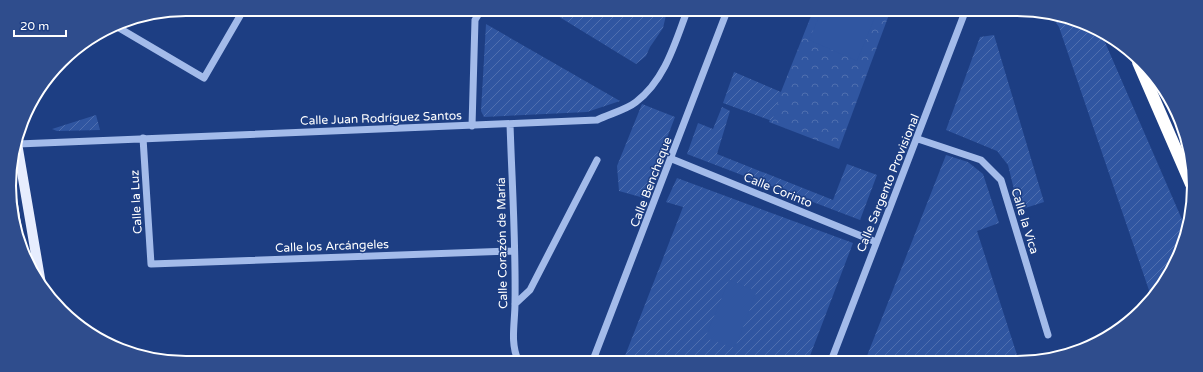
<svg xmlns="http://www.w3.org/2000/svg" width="1203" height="372" font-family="'Varela Round',sans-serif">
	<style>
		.park { fill: url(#park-crowns) }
		.garden { fill: url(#garden-furrows) }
		.pitch { fill: #3056a1 }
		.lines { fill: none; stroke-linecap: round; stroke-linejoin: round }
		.minor { stroke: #a3bbea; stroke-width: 7 }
		.major { stroke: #e7edfe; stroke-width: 10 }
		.highway { stroke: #fff; stroke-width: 12 }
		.tram { stroke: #fff; stroke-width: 1 }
		.labels { text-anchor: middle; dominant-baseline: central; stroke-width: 3; stroke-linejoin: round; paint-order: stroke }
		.street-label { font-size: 12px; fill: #fff; stroke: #1d3e83 }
		.rim { fill: none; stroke: #fff; stroke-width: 2 }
	</style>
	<defs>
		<pattern id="park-crowns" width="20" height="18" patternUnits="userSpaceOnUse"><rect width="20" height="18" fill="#3056a1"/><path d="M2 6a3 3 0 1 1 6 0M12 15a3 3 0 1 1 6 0" fill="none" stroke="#4f6faf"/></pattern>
		<pattern id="garden-furrows" width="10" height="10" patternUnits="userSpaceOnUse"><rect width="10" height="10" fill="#3056a1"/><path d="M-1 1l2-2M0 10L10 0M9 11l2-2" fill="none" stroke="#4f6faf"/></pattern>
	</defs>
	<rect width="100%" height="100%" fill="#1d3e83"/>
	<!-- park -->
	<path class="park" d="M813,11L890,12L839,149L769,122Z"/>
	<!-- garden -->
	<path class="garden" d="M548,10L667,11L663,28L650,47L646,56L636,64Z
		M1049,12L1101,33L1187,231L1170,274L1152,299L1059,27Z
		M486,24L620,101L587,112L484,117L481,111Z
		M994,35L1044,202L1019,210L1008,165L997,151L946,130L980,37Z
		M734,72L781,92L772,121L723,103Z
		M642,104L675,117L644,198L619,191L617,166Z
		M722,107L730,111L717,154L833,200L847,164L877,175L860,220L687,154L698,123L713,129Z
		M96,115L100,130L57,131L52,129Z
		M946,155L968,162L983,174L999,223L977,231L1019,361H865Z
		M677,178L853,243L808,361H623L683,207L666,202Z"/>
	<!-- pitch -->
	<path class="pitch" d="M821,12H877L857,61L809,40Z
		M729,280L757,291L735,348L705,338Z"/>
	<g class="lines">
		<!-- minor -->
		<path class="minor" d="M114,25L204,78L244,9
			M510,124C512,184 516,244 515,303C515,323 510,342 518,360
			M472,126L475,20L481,10
			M143,138L151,264L513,251
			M918,139L981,160L1001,180L1048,335
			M18,144L597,120C609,114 626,110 636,102C665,80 675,43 687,11
			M672,159L876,242
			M515,304L530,290L597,160
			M593,360L727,11
			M831,361L965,12"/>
		<!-- major -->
		<path class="major" d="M17,143L41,284"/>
		<!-- highway -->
		<path class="highway" d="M1138,62L1191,184"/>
		<!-- tram -->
		<path class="tram" d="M11,163L25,252"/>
	</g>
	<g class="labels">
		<!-- street labels -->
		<g class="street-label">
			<text transform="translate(381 118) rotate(-2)">Calle Juan Rodríguez Santos</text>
			<text transform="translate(651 182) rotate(-69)">Calle Bencheque</text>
			<text transform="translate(888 183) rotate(-68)">Calle Sargento Provisional</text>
			<text transform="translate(778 190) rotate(22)">Calle Corinto</text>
			<text transform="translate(136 202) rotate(-93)">Calle la Luz</text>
			<text transform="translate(1025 221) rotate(73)">Calle la Vica</text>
			<text transform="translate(502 243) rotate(-91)">Calle Corazón de María</text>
			<text transform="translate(332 246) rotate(-2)">Calle los Arcángeles</text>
		</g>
	</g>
	<!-- crop -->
	<path d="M0 0H1203V372H0ZM186 16H1017A170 170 0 0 1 1187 186V186A170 170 0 0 1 1017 356H186A170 170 0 0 1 16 186V186A170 170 0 0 1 186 16Z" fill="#2f4d8d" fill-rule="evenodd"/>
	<path class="rim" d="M186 16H1017A170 170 0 0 1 1187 186V186A170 170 0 0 1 1017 356H186A170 170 0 0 1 16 186V186A170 170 0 0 1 186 16Z"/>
	<!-- scale -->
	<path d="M14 30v6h52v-6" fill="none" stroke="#ffffff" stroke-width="2"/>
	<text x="20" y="30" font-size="12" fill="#ffffff" stroke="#1d3e83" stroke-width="3" paint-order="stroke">20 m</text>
</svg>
